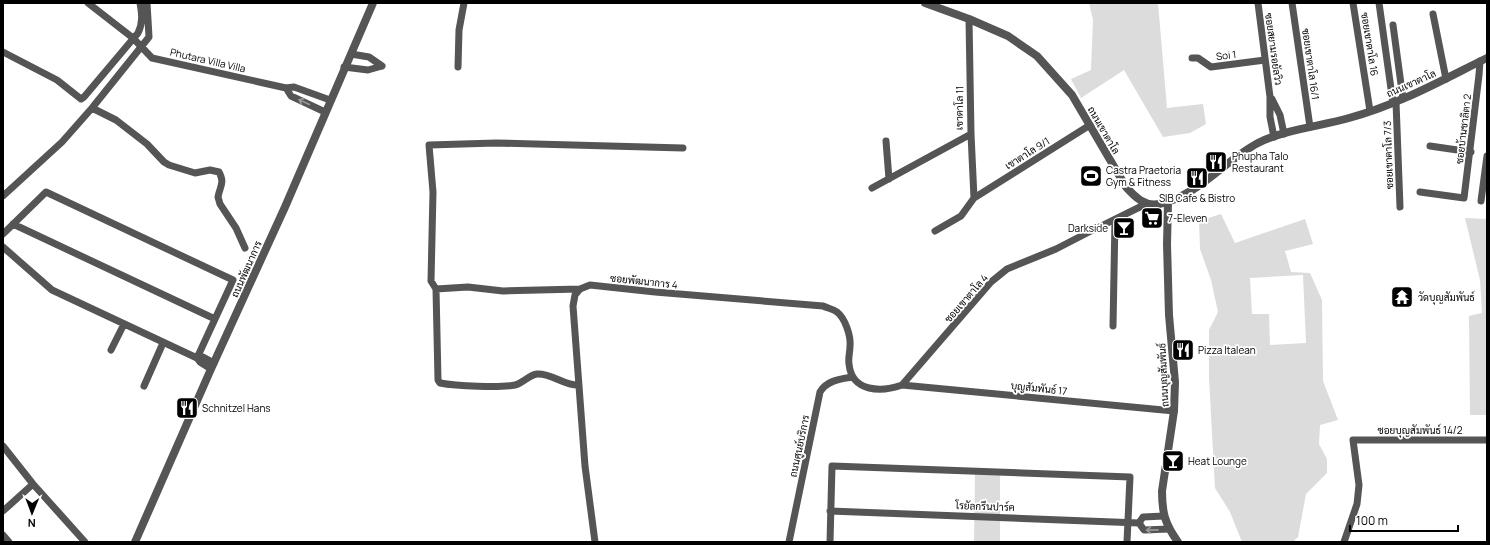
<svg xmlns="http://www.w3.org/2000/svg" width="1490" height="545" font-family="Manrope,Sarabun,sans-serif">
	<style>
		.green { fill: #dcdcdc; fill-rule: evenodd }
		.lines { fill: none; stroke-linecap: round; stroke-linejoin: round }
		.minor { stroke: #555; stroke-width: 7 }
		.tertiary { stroke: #555; stroke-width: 8 }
		.oneway { stroke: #999 }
		.labels { text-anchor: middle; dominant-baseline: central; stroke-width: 3.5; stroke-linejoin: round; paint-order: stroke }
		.street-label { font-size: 10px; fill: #000; stroke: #fff }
		.poi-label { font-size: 10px; fill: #000; stroke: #fff; text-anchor: start }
	</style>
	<rect width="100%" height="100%" fill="#fff"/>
	<!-- green -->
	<path class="green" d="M1089,3H1158L1167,108L1203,104L1206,124L1190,133L1163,137L1124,70L1081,98L1071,79L1091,70L1093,20Z
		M1221,214L1235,243L1305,219L1313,244L1285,251L1291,272L1310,273L1322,300L1323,381L1338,420L1320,425L1319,444L1327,459V473L1306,494L1298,537L1293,542H1242L1230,512L1215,488L1209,378V330L1218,312L1211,280L1200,249L1199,221ZM1303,275L1306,343L1270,345L1269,314H1252L1250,278Z
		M1465,218L1487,219V415H1470L1469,316L1482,313L1480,280Z
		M975,474L1000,475V542H974Z"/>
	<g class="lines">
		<!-- minor -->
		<path class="minor" d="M88,3L133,38L152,58L286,88L294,87L330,100
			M1258,3L1270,97V117L1274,137
			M1292,3L1310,127
			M1353,3L1370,111
			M1379,3L1393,103
			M1433,14L1446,79
			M1393,25L1403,99
			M3,52L57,80L81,99L84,97L138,33C143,23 142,14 140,3
			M351,54L369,57L382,66
			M1192,58H1198L1211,67L1265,60
			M344,67L368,70L382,66
			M458,67L459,30L464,3
			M286,88L291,96L325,112
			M1272,99L1280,115L1284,134
			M1396,102L1400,207
			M92,108L116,120L147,144L164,162L169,165L195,173L210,170L219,172C225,183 220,186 218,197L220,204L236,228L245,248
			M886,141L889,179
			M1430,146L1471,152
			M872,188L971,134
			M1420,192L1464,198L1479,75L1480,61
			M3,196L62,142L92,108L141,47L149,37L147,3
			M974,198L1090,125
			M1481,201L1487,156
			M13,224L215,319
			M935,231L961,216L974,198L971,134L969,19
			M3,234L46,192L233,280L197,358L52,290L3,247
			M436,289L438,380L440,383C456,386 500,388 515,385C523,383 529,375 537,374C552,373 564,386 579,385
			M580,289L503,291L468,287L436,289L431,281L433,192L429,145L496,143L683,148
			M1113,326L1115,220
			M111,350L124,324
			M211,369L200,362L197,358L203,357L214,363
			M902,385L991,282L1007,269L1056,249L1087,233L1146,204
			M144,386L163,343
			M3,446L33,484L85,542
			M3,511L33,484
			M830,511L1139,523
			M1139,523L1144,530L1169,529
			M1139,523L1143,517L1164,516
			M3,535L9,542
			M595,542L585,466L573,306L575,295L580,289L590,285L655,292L823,306C827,308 833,309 837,312C845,318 851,336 850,346C850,352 848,358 849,364C852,393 882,392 902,385L1174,411
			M789,542L820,392C827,380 841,379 853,377
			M830,542L832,466L1130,477L1127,542
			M1344,542L1357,504L1359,485L1353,440H1487"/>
		<!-- tertiary -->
		<path class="tertiary" d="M925,3L969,19L1008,36L1037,56L1072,95L1126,187C1135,197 1145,207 1159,204C1198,196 1224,161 1258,143C1283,130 1321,126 1349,118C1398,105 1442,80 1487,58
			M1168,202L1167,244L1169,315L1175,382L1174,411L1162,491C1162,513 1165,524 1178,542
			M135,542L211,369L285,207L373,3"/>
	</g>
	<!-- one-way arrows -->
	<defs><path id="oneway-shaft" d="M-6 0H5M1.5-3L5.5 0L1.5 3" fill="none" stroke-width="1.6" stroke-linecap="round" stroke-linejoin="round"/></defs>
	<g class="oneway">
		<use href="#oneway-shaft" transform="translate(304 102) rotate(-155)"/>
		<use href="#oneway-shaft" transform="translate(1152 530) rotate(179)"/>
	</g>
	<!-- icons -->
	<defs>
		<g id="restaurant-square" transform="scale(1.15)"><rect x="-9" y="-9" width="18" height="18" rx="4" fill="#000" stroke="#fff"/><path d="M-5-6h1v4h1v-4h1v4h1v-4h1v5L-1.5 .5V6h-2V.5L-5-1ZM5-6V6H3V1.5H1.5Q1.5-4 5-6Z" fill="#fff"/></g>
		<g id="stadium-square" transform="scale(1.15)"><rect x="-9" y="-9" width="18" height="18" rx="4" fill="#000" stroke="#fff"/><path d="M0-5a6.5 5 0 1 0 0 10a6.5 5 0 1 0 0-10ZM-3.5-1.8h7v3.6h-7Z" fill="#fff"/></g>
		<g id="supermarket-square" transform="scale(1.15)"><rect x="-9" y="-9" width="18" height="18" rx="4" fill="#000" stroke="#fff"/><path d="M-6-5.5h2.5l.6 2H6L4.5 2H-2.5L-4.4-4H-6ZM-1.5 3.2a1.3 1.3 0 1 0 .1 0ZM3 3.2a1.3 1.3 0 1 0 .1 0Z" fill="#fff"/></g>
		<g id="bar-square" transform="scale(1.15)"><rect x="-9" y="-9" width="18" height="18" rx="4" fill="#000" stroke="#fff"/><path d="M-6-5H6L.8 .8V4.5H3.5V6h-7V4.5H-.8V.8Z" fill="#fff"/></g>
		<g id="temple-square" transform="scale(1.15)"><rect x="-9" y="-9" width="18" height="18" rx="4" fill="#000" stroke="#fff"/><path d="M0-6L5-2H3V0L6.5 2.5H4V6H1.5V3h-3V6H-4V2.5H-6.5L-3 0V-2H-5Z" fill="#fff"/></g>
	</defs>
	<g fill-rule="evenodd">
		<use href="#restaurant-square" x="1216" y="162"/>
		<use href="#stadium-square" x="1091" y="176"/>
		<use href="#restaurant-square" x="1197" y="178"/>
		<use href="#supermarket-square" x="1152" y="218"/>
		<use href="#bar-square" x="1124" y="228"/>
		<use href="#temple-square" x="1402" y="297"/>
		<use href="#restaurant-square" x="1183" y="350"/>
		<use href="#restaurant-square" x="187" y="408"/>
		<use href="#bar-square" x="1173" y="461"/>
	</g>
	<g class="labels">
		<!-- street labels -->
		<g class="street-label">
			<text transform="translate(1370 44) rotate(81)">ซอยเขาตาโล 16</text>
			<text transform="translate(1274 49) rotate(82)">ซอยสยามรอยัลวิว</text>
			<text transform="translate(1226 55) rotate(-7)">Soi 1</text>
			<text transform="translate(208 60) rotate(13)">Phutara Villa Villa</text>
			<text transform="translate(1311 64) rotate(82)">ซอยเขาตาโล 16/1</text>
			<text transform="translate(1411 83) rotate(-24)">ถนนเขาตาโล</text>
			<text transform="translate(959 108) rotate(-89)">เขาตาโล 11</text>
			<text transform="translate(1463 129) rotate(-83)">ซอยบ้านชาลิตา 2</text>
			<text transform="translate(1104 130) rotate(60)">ถนนเขาตาโล</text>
			<text transform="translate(1027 153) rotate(-32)">เขาตาโล 9/1</text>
			<text transform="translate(1388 155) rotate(-92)">ซอยเขาตาโล 7/3</text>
			<text transform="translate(246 269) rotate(-66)">ถนนพัฒนาการ</text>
			<text transform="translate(644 281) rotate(6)">ซอยพัฒนาการ 4</text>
			<text transform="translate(966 298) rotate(-49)">ซอยเขาตาโล 4</text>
			<text transform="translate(1163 375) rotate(-93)">ถนนบุญสัมพันธ์</text>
			<text transform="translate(1039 388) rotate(6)">บุญสัมพันธ์ 17</text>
			<text x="1420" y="430">ซอยบุญสัมพันธ์ 14/2</text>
			<text transform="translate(799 446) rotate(-78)">ถนนศูนย์บริการ</text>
			<text transform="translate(985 506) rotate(2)">โรยัลกรีนปาร์ค</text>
		</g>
		<!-- poi labels -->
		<g class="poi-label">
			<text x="1232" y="156">Phupha Talo<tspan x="1232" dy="12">Restaurant</tspan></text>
			<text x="1106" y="170">Castra Praetoria<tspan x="1106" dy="12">Gym &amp; Fitness</tspan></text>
			<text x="1197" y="198" text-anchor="middle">SIB Cafe &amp; Bistro</text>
			<text x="1168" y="218">7-Eleven</text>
			<text x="1108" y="228" text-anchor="end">Darkside</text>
			<text x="1418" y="297">วัดบุญสัมพันธ์</text>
			<text x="1198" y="350">Pizza Italean</text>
			<text x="202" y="408">Schnitzel Hans</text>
			<text x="1188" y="461">Heat Lounge</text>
		</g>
	</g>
	<!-- border -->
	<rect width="1490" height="545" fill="none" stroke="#000000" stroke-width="8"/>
	<!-- north arrow -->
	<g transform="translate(32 513) rotate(181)" stroke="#ffffff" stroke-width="3" paint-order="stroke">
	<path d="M0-3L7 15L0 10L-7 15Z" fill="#000000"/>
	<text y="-6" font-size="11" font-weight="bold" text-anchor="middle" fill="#000000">N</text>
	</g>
	<!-- scale -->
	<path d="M1350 525v6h108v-6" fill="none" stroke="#000000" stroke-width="2"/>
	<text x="1356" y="525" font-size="12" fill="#000000" stroke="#ffffff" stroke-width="3" paint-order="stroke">100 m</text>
</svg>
